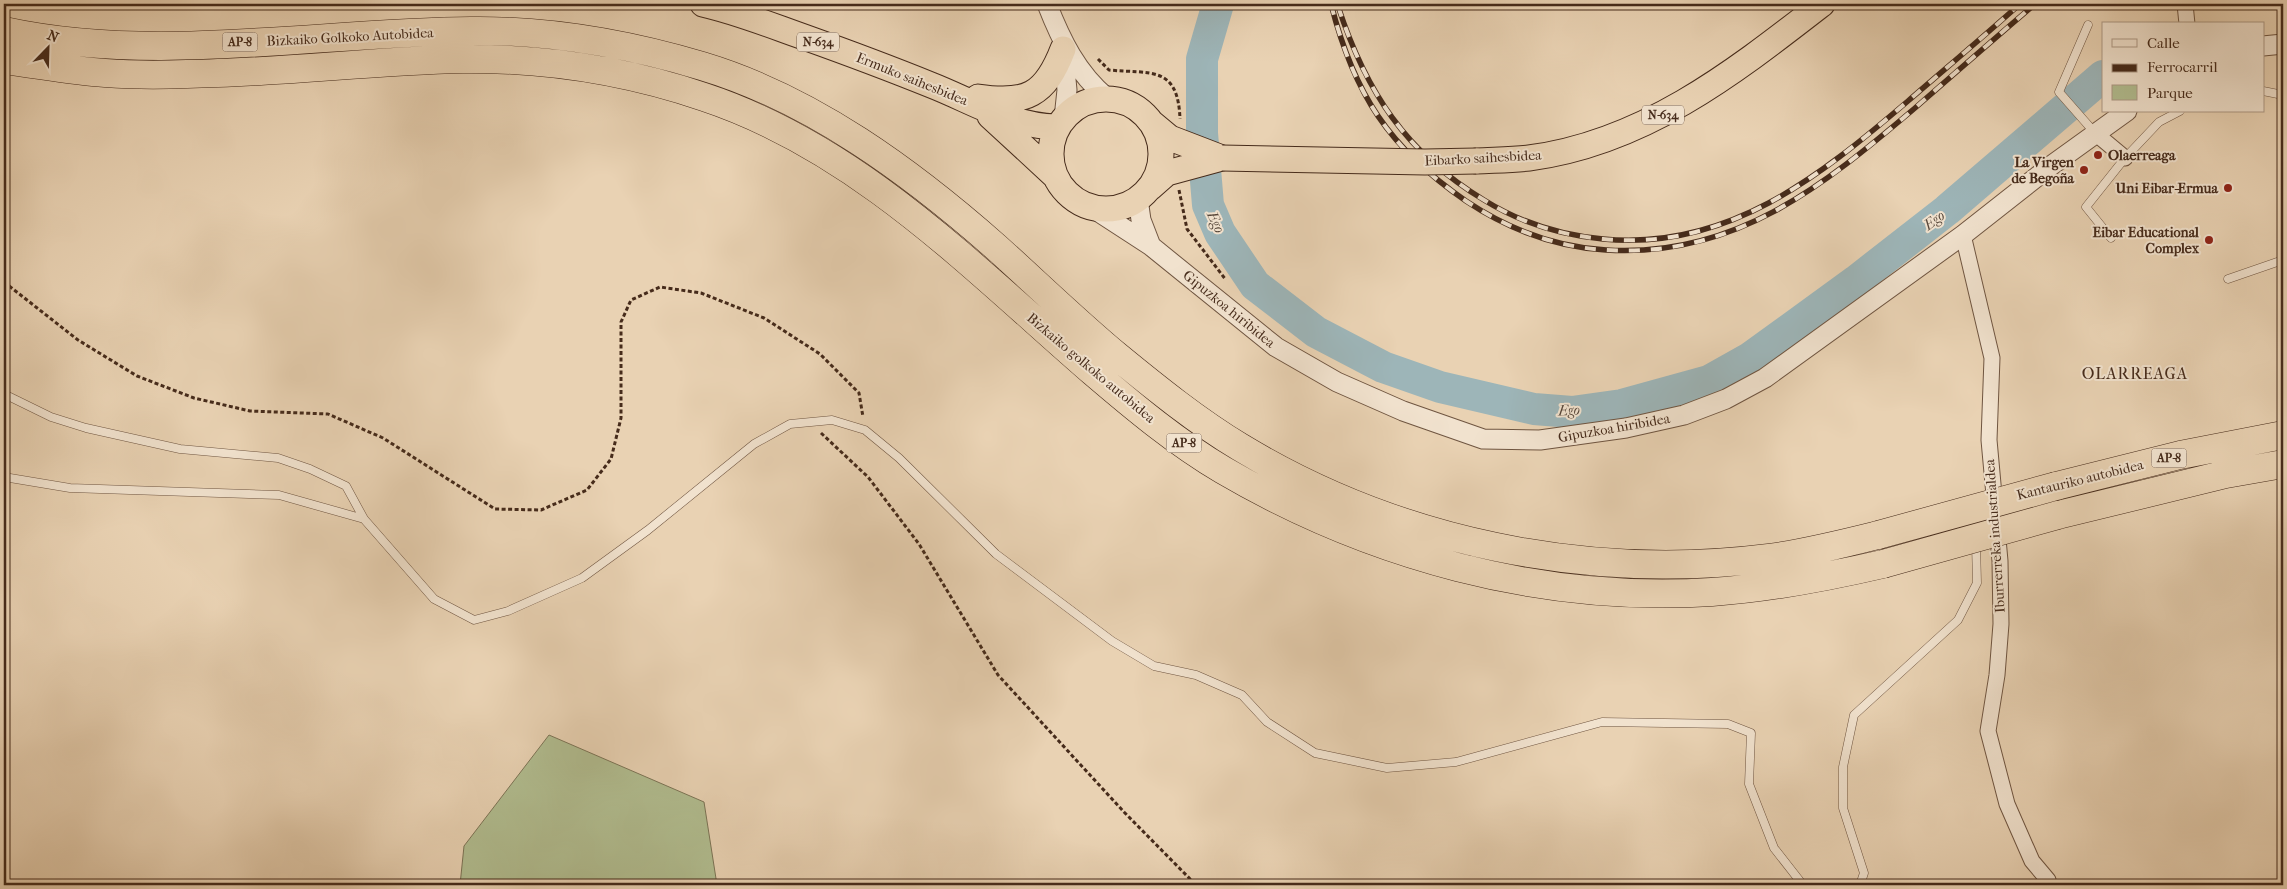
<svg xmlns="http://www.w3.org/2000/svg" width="2287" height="889" font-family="'IM FELL French Canon',serif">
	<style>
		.green { fill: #b1bd90; stroke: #7c7456 }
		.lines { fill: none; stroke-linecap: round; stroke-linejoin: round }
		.river { stroke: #9db5b8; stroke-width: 32 }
		.service-casing { stroke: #6f5541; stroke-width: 9 }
		.minor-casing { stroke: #6f5541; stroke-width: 17 }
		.tertiary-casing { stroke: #6f5541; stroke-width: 21 }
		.trunk-casing { stroke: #462b1b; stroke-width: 27 }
		.motorway-casing { stroke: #462b1b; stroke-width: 29 }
		.path { stroke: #462b1b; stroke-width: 3; stroke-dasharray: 4 2.5; stroke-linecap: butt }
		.service { stroke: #f1e2ce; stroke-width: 8 }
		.minor { stroke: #f1e2ce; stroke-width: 15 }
		.tertiary { stroke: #f1e2ce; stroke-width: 19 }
		.trunk { stroke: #e9d2b3; stroke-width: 25 }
		.motorway { stroke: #e9d2b3; stroke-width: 28 }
		.rail-casing { stroke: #462b1b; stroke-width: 5.5 }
		.rail { stroke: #f1e2ce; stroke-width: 4; stroke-dasharray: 11; stroke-linecap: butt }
		.trunk-bridge-casing { stroke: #462b1b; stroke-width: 27; stroke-linecap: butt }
		.motorway-bridge-casing { stroke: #462b1b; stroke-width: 29; stroke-linecap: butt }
		.trunk-bridge { stroke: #e9d2b3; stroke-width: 25 }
		.motorway-bridge { stroke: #e9d2b3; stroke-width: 28 }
		.poi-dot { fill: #8f2418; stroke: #f1e2ce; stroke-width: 2 }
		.labels { text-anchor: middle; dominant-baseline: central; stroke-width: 4; stroke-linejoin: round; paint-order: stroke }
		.shield { fill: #f1e2ce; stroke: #796251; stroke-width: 1 }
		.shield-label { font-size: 12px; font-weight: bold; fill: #462b1b }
		.street-label { font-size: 14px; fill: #462b1b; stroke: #f1e2ce }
		.poi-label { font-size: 14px; font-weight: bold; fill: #462b1b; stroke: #f1e2ce; text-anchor: end }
		.water-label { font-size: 15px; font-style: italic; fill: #57473a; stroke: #f1e2ce }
		.quarter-label { font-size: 16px; letter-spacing: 1px; fill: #462b1b; stroke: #f1e2ce }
	</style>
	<rect width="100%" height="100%" fill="#e9d2b3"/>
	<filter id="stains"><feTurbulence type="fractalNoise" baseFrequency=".004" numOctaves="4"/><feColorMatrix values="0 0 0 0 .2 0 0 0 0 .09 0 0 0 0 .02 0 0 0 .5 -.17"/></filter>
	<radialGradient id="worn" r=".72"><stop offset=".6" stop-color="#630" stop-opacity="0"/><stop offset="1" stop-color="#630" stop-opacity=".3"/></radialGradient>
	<!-- green -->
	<path class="green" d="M549,735L704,802L717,885H460L464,846Z"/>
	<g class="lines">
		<!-- river -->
		<path class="river" d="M1218,4L1202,59V133L1208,205L1220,233L1255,285L1316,332L1383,367L1440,387L1534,409L1572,412L1622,405L1709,381L1750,358L1856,281L1947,210L2103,76"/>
		<!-- service casing -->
		<g class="service-casing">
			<path id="service" d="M2088,25L2059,92L2095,133
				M2263,91L2283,95
				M2111,238L2086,207L2125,158L2159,122L2180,111
				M2228,279L2283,260
				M4,394L51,417L86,428L180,449L278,458L310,469L346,486L364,519
				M4,477L70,488L279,495L364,519L434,599L474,620L508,611L582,578L648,530L754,444L790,424L832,420L865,430L899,458L996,554L1112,641L1154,666L1196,675L1242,695L1267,722L1315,753L1387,768L1456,762L1602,722L1728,724L1751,733L1749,784L1774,848L1803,885
				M1860,885L1864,873L1843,808V767L1854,715L1958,620L1977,583L1976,544"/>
		</g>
		<!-- minor casing -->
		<g class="minor-casing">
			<path id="minor" d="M2185,4L2187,24
				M2095,133L2125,158
				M1963,235L1992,358L1989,440L2000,561L2001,624L1997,675L1988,731L2007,804L2032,861L2048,880L2049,885"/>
		</g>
		<!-- tertiary casing -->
		<g class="tertiary-casing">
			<path id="tertiary" d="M1047,4C1061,40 1077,73 1107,98
				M2263,46L2283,44
				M1063,49L1067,90L1064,118
				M1138,199L1141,220L1151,246
				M1091,207L1151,246L1276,347L1337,382L1403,411L1483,439L1540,440L1626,428L1684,415L1726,399L1765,378L1963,235L2052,165L2127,111"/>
		</g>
		<!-- trunk casing -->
		<g class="trunk-casing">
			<path id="trunk" d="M703,4C738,12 770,25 804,37C846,52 889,68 931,85C972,101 1011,126 1056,127
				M978,97C1026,104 1045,96 1063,49
				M1051 154a55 55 0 1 1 110 0a55 55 0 1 1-110 0Z
				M990,116L1055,176
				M1152,123L1170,138L1222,158
				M1476,161C1493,160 1512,160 1529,158C1644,143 1733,73 1822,4
				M1150,188L1167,173L1222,158"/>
		</g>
		<!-- motorway casing -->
		<g class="motorway-casing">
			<path id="motorway" d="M4,31C155,64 318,32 471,31C549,30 628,44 702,66C812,99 911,172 996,247C1036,283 1075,321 1117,356C1156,388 1197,421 1240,447C1397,542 1587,581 1769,558C1806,553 1842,544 1878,535
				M4,60C37,64 71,71 105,73C132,75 160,75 187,74C279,73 370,61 462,59C543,58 627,71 704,97C858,148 973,268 1093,372C1134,407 1177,443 1223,470C1370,556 1541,603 1712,592C1770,588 1827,577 1883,564
				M2056,486L2180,455L2283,435
				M2058,515L2226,474L2283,464"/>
		</g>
		<!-- path -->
		<path class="path" d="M1098,59L1109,70C1151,74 1178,65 1180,119
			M1179,190L1187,229L1226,280
			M4,282L78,340L137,376L194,398L250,411L328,414L383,438L495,509L541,510L587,490L611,459L621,418V322L631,300L660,287L701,293L764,318L820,354L859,393L863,417
			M821,433L868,477L919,544L998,675L1124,812L1196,885"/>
		<!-- service -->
		<use href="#service" class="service"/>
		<!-- minor -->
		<use href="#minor" class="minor"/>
		<!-- tertiary -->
		<use href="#tertiary" class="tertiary"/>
		<!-- trunk -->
		<use href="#trunk" class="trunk"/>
		<!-- motorway -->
		<use href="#motorway" class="motorway"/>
		<!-- rail casing -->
		<g class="rail-casing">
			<path id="rail" d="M1331,4C1354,94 1389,148 1466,201C1508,229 1555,247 1606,250C1734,258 1822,187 1915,108C1955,73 1995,38 2035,4
				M1338,6C1366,92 1406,153 1484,200C1521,223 1559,235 1603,239C1727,251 1819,177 1908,101C1945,69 1983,37 2020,4"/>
		</g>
		<!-- rail -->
		<use href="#rail" class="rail"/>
		<!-- trunk-bridge casing -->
		<g class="trunk-bridge-casing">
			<path id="trunk-bridge" d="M1222,158L1425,162L1476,161"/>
		</g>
		<!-- motorway-bridge casing -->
		<g class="motorway-bridge-casing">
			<path id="motorway-bridge" d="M1878,535L2056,486
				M1883,564L2058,515"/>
		</g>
		<!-- trunk-bridge -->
		<use href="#trunk-bridge" class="trunk-bridge"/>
		<!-- motorway-bridge -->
		<use href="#motorway-bridge" class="motorway-bridge"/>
	</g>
	<!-- markers -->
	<g class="poi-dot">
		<circle cx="2098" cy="155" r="5"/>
		<circle cx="2084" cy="170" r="5"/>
		<circle cx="2228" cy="188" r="5"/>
		<circle cx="2209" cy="240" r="5"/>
	</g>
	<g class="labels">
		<!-- shield labels -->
		<g class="shield">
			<rect x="222.5" y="32.5" width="35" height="19" rx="4"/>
			<rect x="797" y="32.5" width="42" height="19" rx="4"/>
			<rect x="1642" y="105.5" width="42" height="19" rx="4"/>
			<rect x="1166.5" y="433.5" width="35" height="19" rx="4"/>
			<rect x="2151.5" y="448.5" width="35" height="19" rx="4"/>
		</g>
		<g class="shield-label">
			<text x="240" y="42">AP-8</text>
			<text x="818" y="42">N-634</text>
			<text x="1663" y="115">N-634</text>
			<text x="1184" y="443">AP-8</text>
			<text x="2169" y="458">AP-8</text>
		</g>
		<!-- street labels -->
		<g class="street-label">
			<text transform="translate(350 37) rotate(-3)">Bizkaiko Golkoko Autobidea</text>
			<text transform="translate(912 79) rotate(22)">Ermuko saihesbidea</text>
			<text transform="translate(1483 158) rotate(-3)">Eibarko saihesbidea</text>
			<text transform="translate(1229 309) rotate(39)">Gipuzkoa hiribidea</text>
			<text transform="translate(1091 368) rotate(40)">Bizkaiko golkoko autobidea</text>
			<text transform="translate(1614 428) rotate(-10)">Gipuzkoa hiribidea</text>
			<text transform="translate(2080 480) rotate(-14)">Kantauriko autobidea</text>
			<text transform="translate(1995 536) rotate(-94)">Iburrerreka industrialdea</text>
		</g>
		<!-- poi labels -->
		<g class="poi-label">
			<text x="2108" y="155" text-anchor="start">Olaerreaga</text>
			<text x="2074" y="162">La Virgen<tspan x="2074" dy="16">de Begoña</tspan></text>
			<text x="2218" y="188">Uni Eibar-Ermua</text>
			<text x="2199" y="232">Eibar Educational<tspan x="2199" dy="16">Complex</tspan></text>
		</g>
		<!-- water labels -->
		<g class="water-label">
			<text transform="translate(1934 220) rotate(-37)">Ego</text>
			<text transform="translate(1216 222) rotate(64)">Ego</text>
			<text transform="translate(1569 410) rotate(-2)">Ego</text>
		</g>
		<!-- quarter labels -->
		<g class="quarter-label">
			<text x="2135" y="373">OLARREAGA</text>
		</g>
	</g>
	<!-- margin -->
	<rect width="2287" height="889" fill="none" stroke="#e9d2b3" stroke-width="20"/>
	<rect x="5" y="5" width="2277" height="879" fill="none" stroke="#462b1b" stroke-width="2.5"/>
	<rect x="10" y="10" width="2267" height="869" fill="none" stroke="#462b1b"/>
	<!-- legend -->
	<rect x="2102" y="22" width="162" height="90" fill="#f1e2ce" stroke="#ad9986"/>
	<rect x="2112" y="39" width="25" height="8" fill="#f1e2ce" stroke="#ad9986"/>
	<text x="2147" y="48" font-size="15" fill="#462b1b">Calle</text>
	<rect x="2112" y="64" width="25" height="8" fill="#462b1b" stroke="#ad9986"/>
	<text x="2147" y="72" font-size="15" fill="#462b1b">Ferrocarril</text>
	<rect x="2112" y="85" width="25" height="15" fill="#b1bd90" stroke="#ad9986"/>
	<text x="2147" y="98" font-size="15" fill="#462b1b">Parque</text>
	<!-- north arrow -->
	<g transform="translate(48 48) rotate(23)" stroke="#f1e2ce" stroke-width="4" paint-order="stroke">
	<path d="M0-4L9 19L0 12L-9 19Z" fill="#462b1b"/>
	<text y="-8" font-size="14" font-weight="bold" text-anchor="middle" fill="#462b1b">N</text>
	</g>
	<rect width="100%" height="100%" filter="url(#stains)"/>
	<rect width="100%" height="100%" fill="url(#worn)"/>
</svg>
